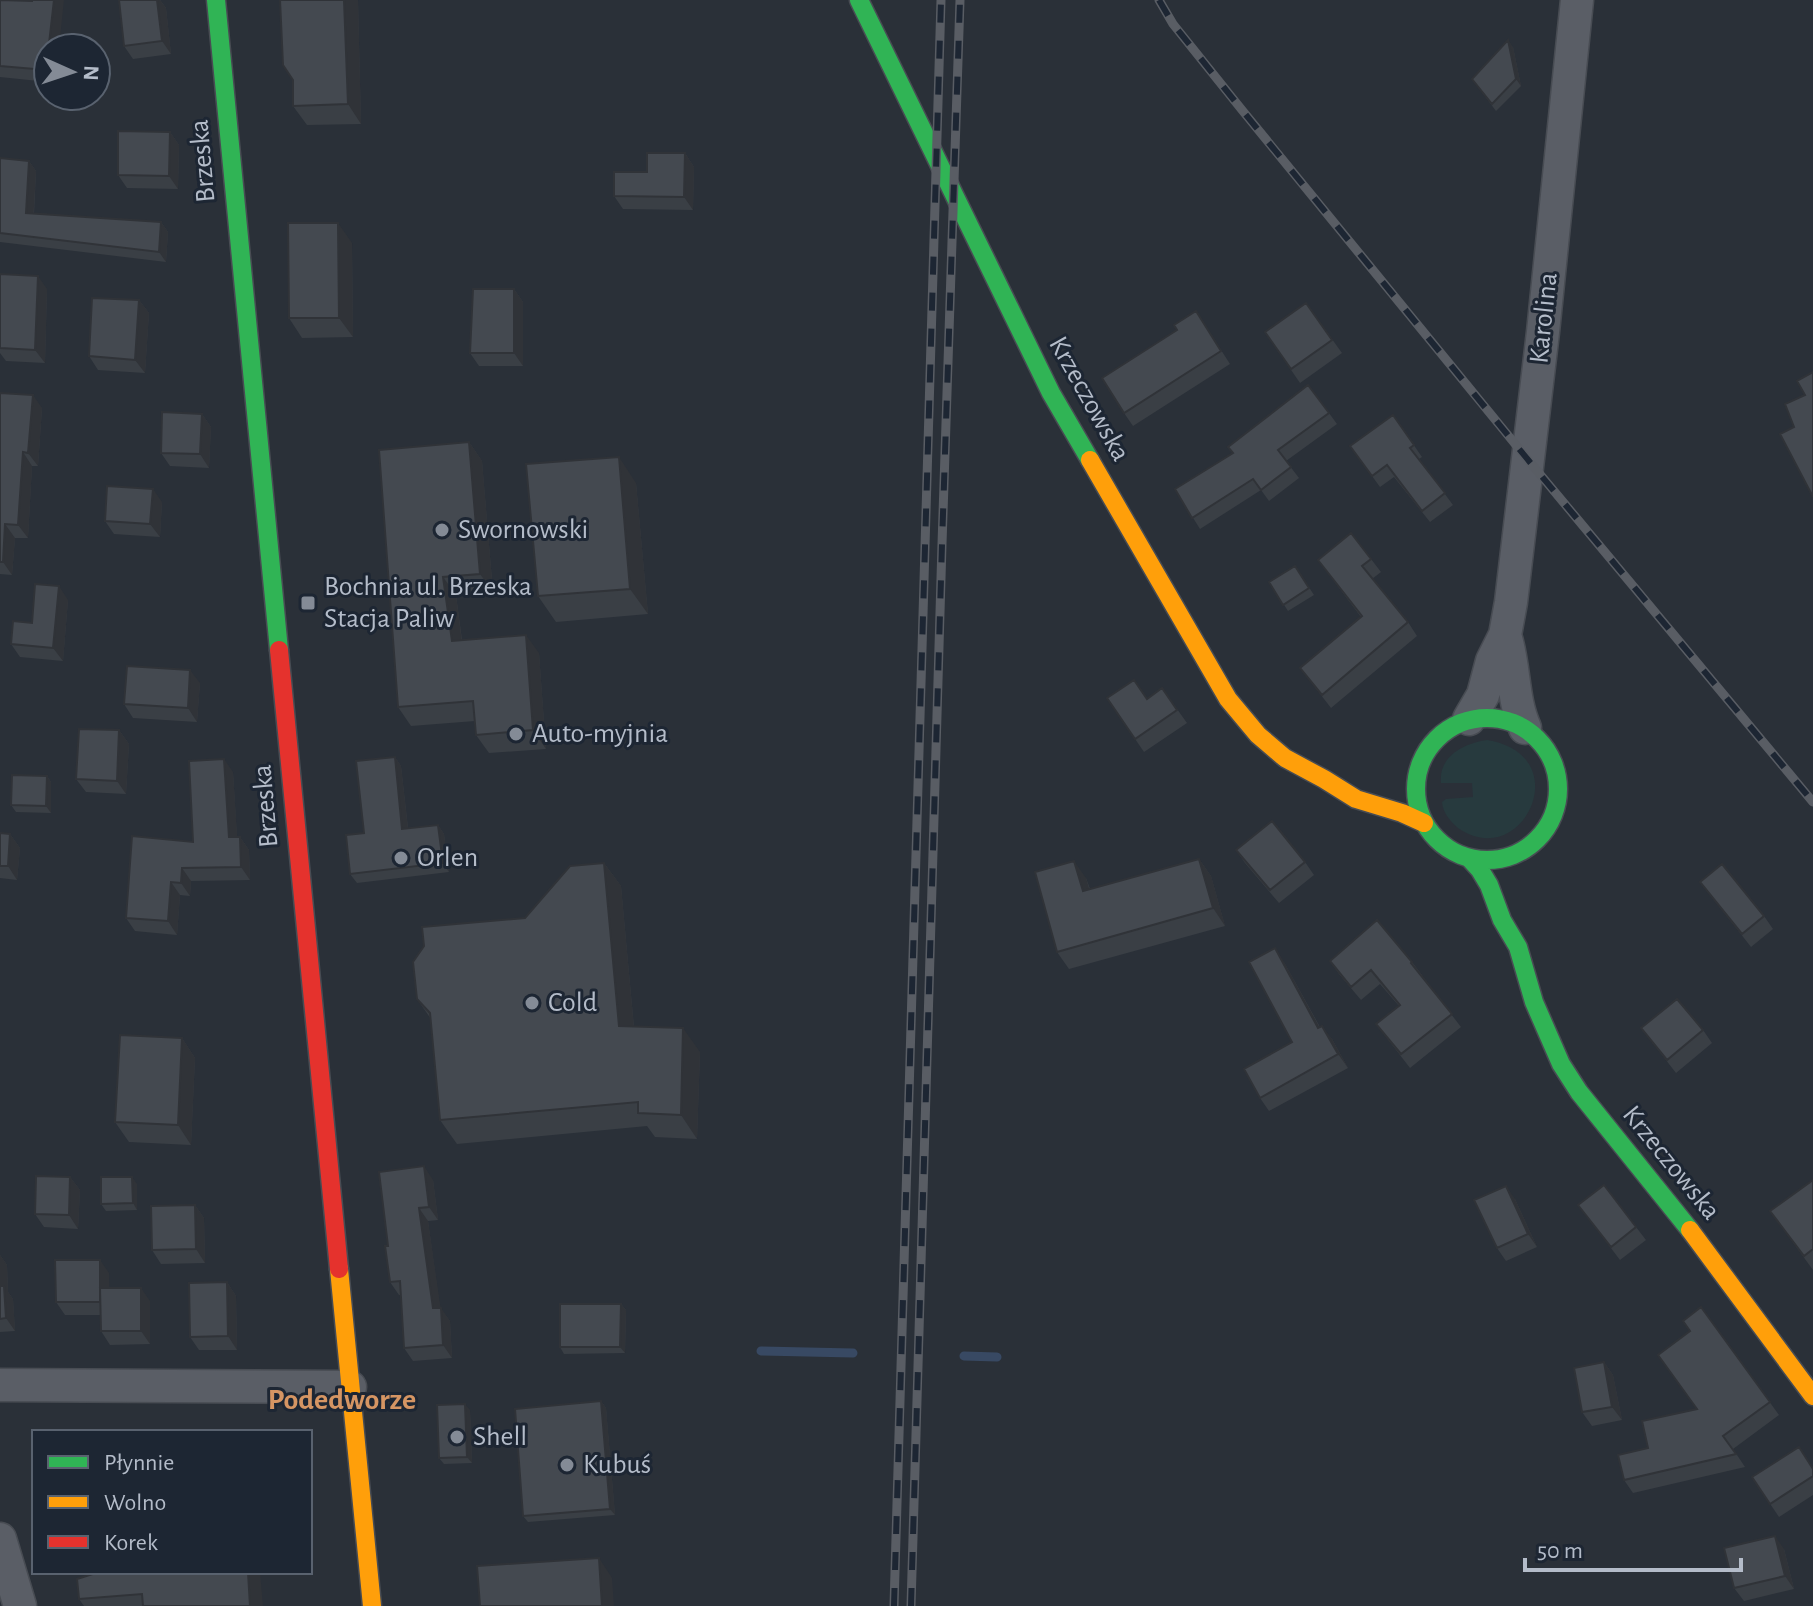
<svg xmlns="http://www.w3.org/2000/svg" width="1813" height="1606" font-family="'Alegreya Sans',sans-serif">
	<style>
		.green { fill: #273a3e }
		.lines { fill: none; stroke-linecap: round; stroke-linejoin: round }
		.stream { stroke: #384963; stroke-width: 9 }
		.street-casing { stroke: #484c53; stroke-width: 35 }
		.fast-casing { stroke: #484c53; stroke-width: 21 }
		.slow-casing { stroke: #484c53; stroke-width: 21 }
		.jam-casing { stroke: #484c53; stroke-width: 21 }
		.street { stroke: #5a5e66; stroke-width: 32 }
		.fast { stroke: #30b455; stroke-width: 18 }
		.slow { stroke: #ff9f0a; stroke-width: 18 }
		.jam { stroke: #e5322d; stroke-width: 18 }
		.rail-casing { stroke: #595d64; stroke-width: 9 }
		.rail { stroke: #1d2633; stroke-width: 6; stroke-dasharray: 18; stroke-linecap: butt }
		.wall { fill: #3a3f45 }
		.shaded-wall { fill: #303338 }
		.building { fill: #444950; stroke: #303338; stroke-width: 2 }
		.poi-dot { fill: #848b96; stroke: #1d2633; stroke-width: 3 }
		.labels { text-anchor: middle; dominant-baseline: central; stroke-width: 6; stroke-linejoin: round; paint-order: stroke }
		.street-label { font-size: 28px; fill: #b4bcc9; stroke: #1d2633 }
		.poi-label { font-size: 28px; fill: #b4bcc9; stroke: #1d2633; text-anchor: start }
		.neighbourhood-label { font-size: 30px; font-weight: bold; fill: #d59563; stroke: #1d2633 }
	</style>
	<rect width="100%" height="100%" fill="#2a3038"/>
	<!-- green -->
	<path class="green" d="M1487,740C1579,755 1522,873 1458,828C1450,821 1443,813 1442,802L1446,799L1473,797L1472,783H1441C1438,756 1465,743 1487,740Z"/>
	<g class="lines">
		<!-- stream -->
		<path class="stream" d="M761,1351L853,1353
			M964,1356L997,1357"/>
		<!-- street casing -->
		<g class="street-casing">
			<path id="street" d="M1505,635C1515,666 1512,699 1525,728
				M1469,719L1483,695L1492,661L1505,635L1511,602L1543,332L1577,0
				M0,1385L350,1387
				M0,1539L20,1606"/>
		</g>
		<!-- fast casing -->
		<g class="fast-casing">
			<path id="fast" d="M216,0L279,650
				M859,0L1051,393L1090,460
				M1416 789a71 71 0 1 1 142 0a71 71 0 1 1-142 0Z
				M1469,858L1480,870L1489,885L1502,920L1518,947L1534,1002L1561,1064L1579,1092L1690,1230"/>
		</g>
		<!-- slow casing -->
		<g class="slow-casing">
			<path id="slow" d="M1090,460L1228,699L1258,735L1285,758L1324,779L1356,799L1402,813L1424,823
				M1690,1230L1813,1396
				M339,1269L372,1606"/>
		</g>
		<!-- jam casing -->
		<g class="jam-casing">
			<path id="jam" d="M279,650L339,1269"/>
		</g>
		<!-- street -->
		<use href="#street" class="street"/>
		<!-- fast -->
		<use href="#fast" class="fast"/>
		<!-- slow -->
		<use href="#slow" class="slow"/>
		<!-- jam -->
		<use href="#jam" class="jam"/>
		<!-- rail casing -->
		<g class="rail-casing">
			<path id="rail" d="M1159,0L1173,24L1242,110L1529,461L1813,802
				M894,1606L941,0
				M911,1606L942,544L960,0"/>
		</g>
		<!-- rail -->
		<use href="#rail" class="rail"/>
	</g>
	<!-- wall -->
	<path class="wall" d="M0,0L32,1L48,48V82L0,77Z
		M157,0H160L166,8L171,54L133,59L124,46Z
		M280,0H358L361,124L307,125L293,106V80Z
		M1513,47L1521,86L1496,111L1472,79Z
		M170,132L179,145L178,189L127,188L118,175Z
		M685,153L694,167L693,210L623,209L614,196L647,172Z
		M0,158L29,161L36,171L34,213L161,222L168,232L166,262L0,242Z
		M352,243L353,337L302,338L289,318Z
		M0,274L47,289L45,363L6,361L0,353Z
		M514,289L523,302V366H479L470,353Z
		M139,300L149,313L145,373L98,370L89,356Z
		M1306,303L1342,353L1300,383L1265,332Z
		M1196,311L1230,364L1133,426L1124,413L1177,330Z
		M0,393L42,408L38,466H32L28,538H15L12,575L0,574Z
		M1329,413L1337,424L1286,461L1299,478L1269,501L1261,490L1200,529L1175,489Z
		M202,414L211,427L209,468L170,466L161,453Z
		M1393,415L1422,457L1419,459L1453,505L1430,522L1394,477L1380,487L1350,446Z
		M469,442L482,461L493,592L456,595L462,640L539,653L546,749L489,753L476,735L475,721L411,726L398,707Z
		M636,483L648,614L556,622L538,596Z
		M162,502L160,537L114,534L105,521Z
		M1371,559L1381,572L1372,579L1408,622L1417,636L1331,708L1300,668L1361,617L1318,560Z
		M1295,566L1314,595L1288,611L1269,582Z
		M68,600L63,661L20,657L11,644L32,623Z
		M200,683L197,722L133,718L124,704Z
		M1162,688L1187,723L1144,752L1107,698L1147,699Z
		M119,730L129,744L126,794L86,792L76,779Z
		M395,757L401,766L408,828L438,825L444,834L449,872L357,883L350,874L364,833Z
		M233,772L237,837H240L249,850L250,880L191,881L190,896L180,895L177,935L135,931L126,918L193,842Z
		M47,776L51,782V813L16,812L11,805Z
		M0,833L10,834L20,848L17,880L0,878Z
		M1236,850L1305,862L1314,875L1279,903L1245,863Z
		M1199,859L1211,876L1225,926L1069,969L1057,952L1086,878L1090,889Z
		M604,863L621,886L634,1027L700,1052L697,1139L655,1137L647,1126L457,1144L440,1120L431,1019L417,999L525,918Z
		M1700,882L1764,916L1773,929L1751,947Z
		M1330,961L1412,962L1422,975H1421L1461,1027L1410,1068L1376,1024L1399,1006L1380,984L1361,1000L1339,974Z
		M1284,962L1320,1027L1332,1039L1348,1068L1269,1111L1260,1098L1292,1042Z
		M1641,1028L1703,1030L1712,1043L1676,1073Z
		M182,1038L195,1058L191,1145L129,1142L115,1122Z
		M70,1177L80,1190L78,1229L44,1227L35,1214Z
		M433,1180L438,1220L428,1221L440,1308L450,1321L452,1358L413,1361L404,1348L401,1295H399L390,1282L388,1246Z
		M1813,1180V1270L1770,1211Z
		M137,1184V1210L106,1211L101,1204Z
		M1515,1199L1537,1247L1506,1261L1497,1248Z
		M195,1205L204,1218L205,1263L161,1264L152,1250Z
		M1578,1205L1636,1227L1646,1240L1620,1260Z
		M0,1255L7,1265L8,1292L13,1299L15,1331L0,1332Z
		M109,1273V1288L150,1301V1344L110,1345L101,1331V1315H65L56,1302Z
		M227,1282L236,1296L237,1350H199L190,1337Z
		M621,1304L626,1310L625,1353L564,1354L560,1347Z
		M1701,1307L1779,1415L1733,1449L1745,1467L1633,1493L1624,1480L1648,1448L1697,1409L1690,1331Z
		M1604,1362L1613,1375L1622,1420L1592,1426L1582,1412Z
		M601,1401L606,1408L615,1515L528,1522L523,1516Z
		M470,1410L472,1463L444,1464L439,1458Z
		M1813,1468V1495L1779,1517L1752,1477Z
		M1784,1549L1794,1589L1744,1601L1734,1588Z
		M99,1572L263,1606H84L79,1599Z"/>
	<!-- shaded-wall -->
	<path class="shaded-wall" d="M54,0H64L59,48H49Z
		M157,0H160L166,8L171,54L162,41Z
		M344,0H358L361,124L348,104Z
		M1508,40L1513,47L1521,86L1516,79Z
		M170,132L179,145L178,189L169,176Z
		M685,153L694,167L693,210L684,197Z
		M29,161L36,171L33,223L26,213Z
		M161,222L168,232L166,262L159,252Z
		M338,223L352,243L353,337L339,318Z
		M38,276L47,289L45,363L35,350Z
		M514,289L523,302V366L514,353Z
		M139,300L149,313L145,373L135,360Z
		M33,395L42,408L38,466L28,453Z
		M202,414L211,427L209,468L200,454Z
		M469,442L482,461L493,592L480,574Z
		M23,452L32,466L28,538L18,525Z
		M619,457L636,483L648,614L630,589Z
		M153,489L162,502L160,537L150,524Z
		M5,524L15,538L12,575L3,562Z
		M443,577L456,595L464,659L452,641Z
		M59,586L68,600L63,661L53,648Z
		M526,635L539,653L546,749L533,730Z
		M190,670L200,683L197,722L188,708Z
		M119,730L129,744L126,794L117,781Z
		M395,757L401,766L409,838L402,829Z
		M224,759L233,772L238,850L229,837Z
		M47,776L51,782V813L46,806Z
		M438,825L444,834L449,872L443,863Z
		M10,834L20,848L17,880L8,866Z
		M240,837L249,850L250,880L241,867Z
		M1199,859L1211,876L1225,926L1213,908Z
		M1074,861L1086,878L1095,909L1083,891Z
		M604,863L621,886L636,1050L619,1026Z
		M182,868L191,881L190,896L181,883Z
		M171,882L180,895L177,935L168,921Z
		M1275,948L1284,962L1327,1041L1318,1028Z
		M1322,1026L1332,1039L1348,1068L1338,1054Z
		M683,1028L700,1052L697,1139L681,1115Z
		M182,1038L195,1058L191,1145L178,1125Z
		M424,1166L433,1180L438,1220L429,1207Z
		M70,1177L80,1190L78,1229L69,1215Z
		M132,1177L137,1184V1210L133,1203Z
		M1506,1186L1515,1199L1537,1247L1528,1234Z
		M195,1205L204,1218L205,1263L196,1249Z
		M419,1208L428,1221L442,1318L441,1308L450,1321L452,1358L443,1345L433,1308Z
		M0,1255L7,1265L8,1292L13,1299L15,1331L6,1318L0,1287Z
		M100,1260L109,1273L110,1315L100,1302Z
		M227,1282L236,1296L237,1350L228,1336Z
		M141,1288L150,1301V1344L141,1331Z
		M621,1304L626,1310L625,1353L620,1347Z
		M1604,1362L1613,1375L1622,1420L1612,1407Z
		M601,1401L606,1408L615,1515L610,1509Z
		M465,1404L470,1410L472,1463L467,1457Z
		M1775,1536L1784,1549L1794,1589L1785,1576Z
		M599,1558L612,1578L614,1606H602Z
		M248,1572H260L263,1606H250Z"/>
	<!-- building -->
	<path class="building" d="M0,0L32,1V0H54L46,70L0,66Z
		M119,0H157L162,41L124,46Z
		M280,0H344L348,104L293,106V80L283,65Z
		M1508,40L1516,79L1492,104L1472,79Z
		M118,131L170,132L169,176L118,175Z
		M647,153H685L684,197L614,196V172H647Z
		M0,158L29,161L26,213L161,222L159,252L0,233Z
		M288,223H338L339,318H289Z
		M0,274L38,276L35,350L0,348Z
		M473,289H514V353H470Z
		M92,298L139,300L135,360L89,356Z
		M1306,303L1332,340L1291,369L1265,332Z
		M1196,311L1221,351L1124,413L1102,378L1177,330L1174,325Z
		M1813,372V497L1780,434L1794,427L1785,404L1805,395L1797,381Z
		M1308,385L1329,413L1278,450L1291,467L1261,490L1253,479L1192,518L1175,489L1233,453L1228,447Z
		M0,393L33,395L28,453L23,452L18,525L5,524L3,562H0Z
		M162,412L202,414L200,454L161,453Z
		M1393,415L1414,445L1410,448L1445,493L1422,511L1387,465L1372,476L1350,446Z
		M469,442L480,574L443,577L452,641L526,635L533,730L476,735L473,701L398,707L379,450Z
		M619,457L630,589L538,596L526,464Z
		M107,486L153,489L150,524L105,521Z
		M1351,533L1371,559L1362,566L1408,622L1322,695L1300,668L1362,616L1318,560Z
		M1295,566L1309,588L1283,605L1269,582Z
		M35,584L59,586L53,648L11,644L13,621L32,623Z
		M127,666L190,670L188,708L124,704Z
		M1134,680L1147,699L1162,688L1177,710L1135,739L1107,698Z
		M79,729L119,730L117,781L76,779Z
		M395,757L402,829L438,825L443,863L350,874L346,835L364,833L356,761Z
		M224,759L229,837H240L241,867L182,868L181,883L171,882L168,921L126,918L132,836L193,842L189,761Z
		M12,775L47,776L46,806L11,805Z
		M1272,821L1305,862L1270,890L1236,850Z
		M0,833L10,834L8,866H0Z
		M1199,859L1213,908L1057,952L1035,872L1074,861L1083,891Z
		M604,863L619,1026L683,1028L681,1115L638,1113V1102L440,1120L430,1013L417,999L413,962L424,946L422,927L525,918L570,866Z
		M1722,864L1764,916L1742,934L1700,882Z
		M1377,920L1412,962L1411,963L1452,1014L1401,1054L1376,1024L1400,1005L1371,970L1351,987L1330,961Z
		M1275,948L1318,1028L1322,1026L1338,1054L1260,1098L1244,1069L1292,1042L1249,962Z
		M1677,999L1703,1030L1667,1060L1641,1028Z
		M120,1035L182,1038L178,1125L115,1122Z
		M424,1166L429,1207L419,1208L433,1308H441L443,1345L404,1348L400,1281L390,1282L385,1246H388L379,1172Z
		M36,1176L70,1177L69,1215L35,1214Z
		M101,1177H132L133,1203L101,1204Z
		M1813,1180V1249L1804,1256L1770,1211Z
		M1604,1185L1636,1227L1611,1247L1578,1205Z
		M1506,1186L1528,1234L1497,1248L1474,1200Z
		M195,1205L196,1249L152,1250L151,1206Z
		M55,1260H100V1302H56Z
		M227,1282L228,1336L190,1337L189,1283Z
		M0,1286H4L6,1318L0,1319Z
		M100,1288H141V1331H101Z
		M560,1304H621L620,1347H560Z
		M1701,1307L1770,1402L1723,1436L1736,1454L1624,1480L1618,1455L1648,1448L1642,1421L1697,1409L1658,1355L1690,1331L1683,1321Z
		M1604,1362L1612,1407L1582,1412L1574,1368Z
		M601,1401L610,1509L523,1516L515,1409Z
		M465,1404L467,1457L439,1458L437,1405Z
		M1799,1447L1813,1469V1476L1770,1504L1752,1477Z
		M1775,1536L1785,1576L1734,1588L1724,1548Z
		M599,1558L602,1606H480L477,1566Z
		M99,1572H248L250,1606H143L142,1594L79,1599L77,1579Z"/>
	<!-- markers -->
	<g class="poi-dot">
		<circle cx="442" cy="530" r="8"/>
		<rect x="300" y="595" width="16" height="16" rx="4"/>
		<circle cx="516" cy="734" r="8"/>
		<circle cx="401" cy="858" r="8"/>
		<circle cx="532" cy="1003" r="8"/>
		<circle cx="457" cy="1437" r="8"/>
		<circle cx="567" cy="1465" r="8"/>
	</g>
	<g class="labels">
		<!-- street labels -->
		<g class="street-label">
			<text transform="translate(203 161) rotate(-95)">Brzeska</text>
			<text transform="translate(1544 318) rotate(-84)">Karolina</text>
			<text transform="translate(1089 399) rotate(61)">Krzeczowska</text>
			<text transform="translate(266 806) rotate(-95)">Brzeska</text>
			<text transform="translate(1671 1163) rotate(51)">Krzeczowska</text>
		</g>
		<!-- poi labels -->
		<g class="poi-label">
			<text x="458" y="530">Swornowski</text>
			<text x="324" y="587">Bochnia ul. Brzeska<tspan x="324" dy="32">Stacja Paliw</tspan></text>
			<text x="532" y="734">Auto-myjnia</text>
			<text x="417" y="858">Orlen</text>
			<text x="548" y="1003">Cold</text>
			<text x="473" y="1437">Shell</text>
			<text x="583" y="1465">Kubuś</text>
		</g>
		<!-- neighbourhood labels -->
		<g class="neighbourhood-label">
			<text x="342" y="1400">Podedworze</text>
		</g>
	</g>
	<!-- legend -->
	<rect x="32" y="1430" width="280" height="144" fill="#1d2633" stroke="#59626f" stroke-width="2"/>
	<rect x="48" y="1456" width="40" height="12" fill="#30b455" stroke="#59626f" stroke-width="2"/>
	<text x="104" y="1470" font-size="24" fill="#b4bcc9">Płynnie</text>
	<rect x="48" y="1496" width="40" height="12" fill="#ff9f0a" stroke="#59626f" stroke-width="2"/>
	<text x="104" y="1510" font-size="24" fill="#b4bcc9">Wolno</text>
	<rect x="48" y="1536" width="40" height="12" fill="#e5322d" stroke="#59626f" stroke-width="2"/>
	<text x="104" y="1550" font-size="24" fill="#b4bcc9">Korek</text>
	<!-- north arrow -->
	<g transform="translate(72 72) rotate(93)"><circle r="38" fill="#1d2633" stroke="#59626f" stroke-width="2"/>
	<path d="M0-6L14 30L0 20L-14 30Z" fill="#848b96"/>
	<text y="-12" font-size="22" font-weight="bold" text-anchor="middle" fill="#b4bcc9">N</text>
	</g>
	<!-- scale -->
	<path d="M1525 1558v12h216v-12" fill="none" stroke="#b4bcc9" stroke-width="4"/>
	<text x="1537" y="1558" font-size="24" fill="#b4bcc9" stroke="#1d2633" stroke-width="6" paint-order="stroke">50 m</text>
</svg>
